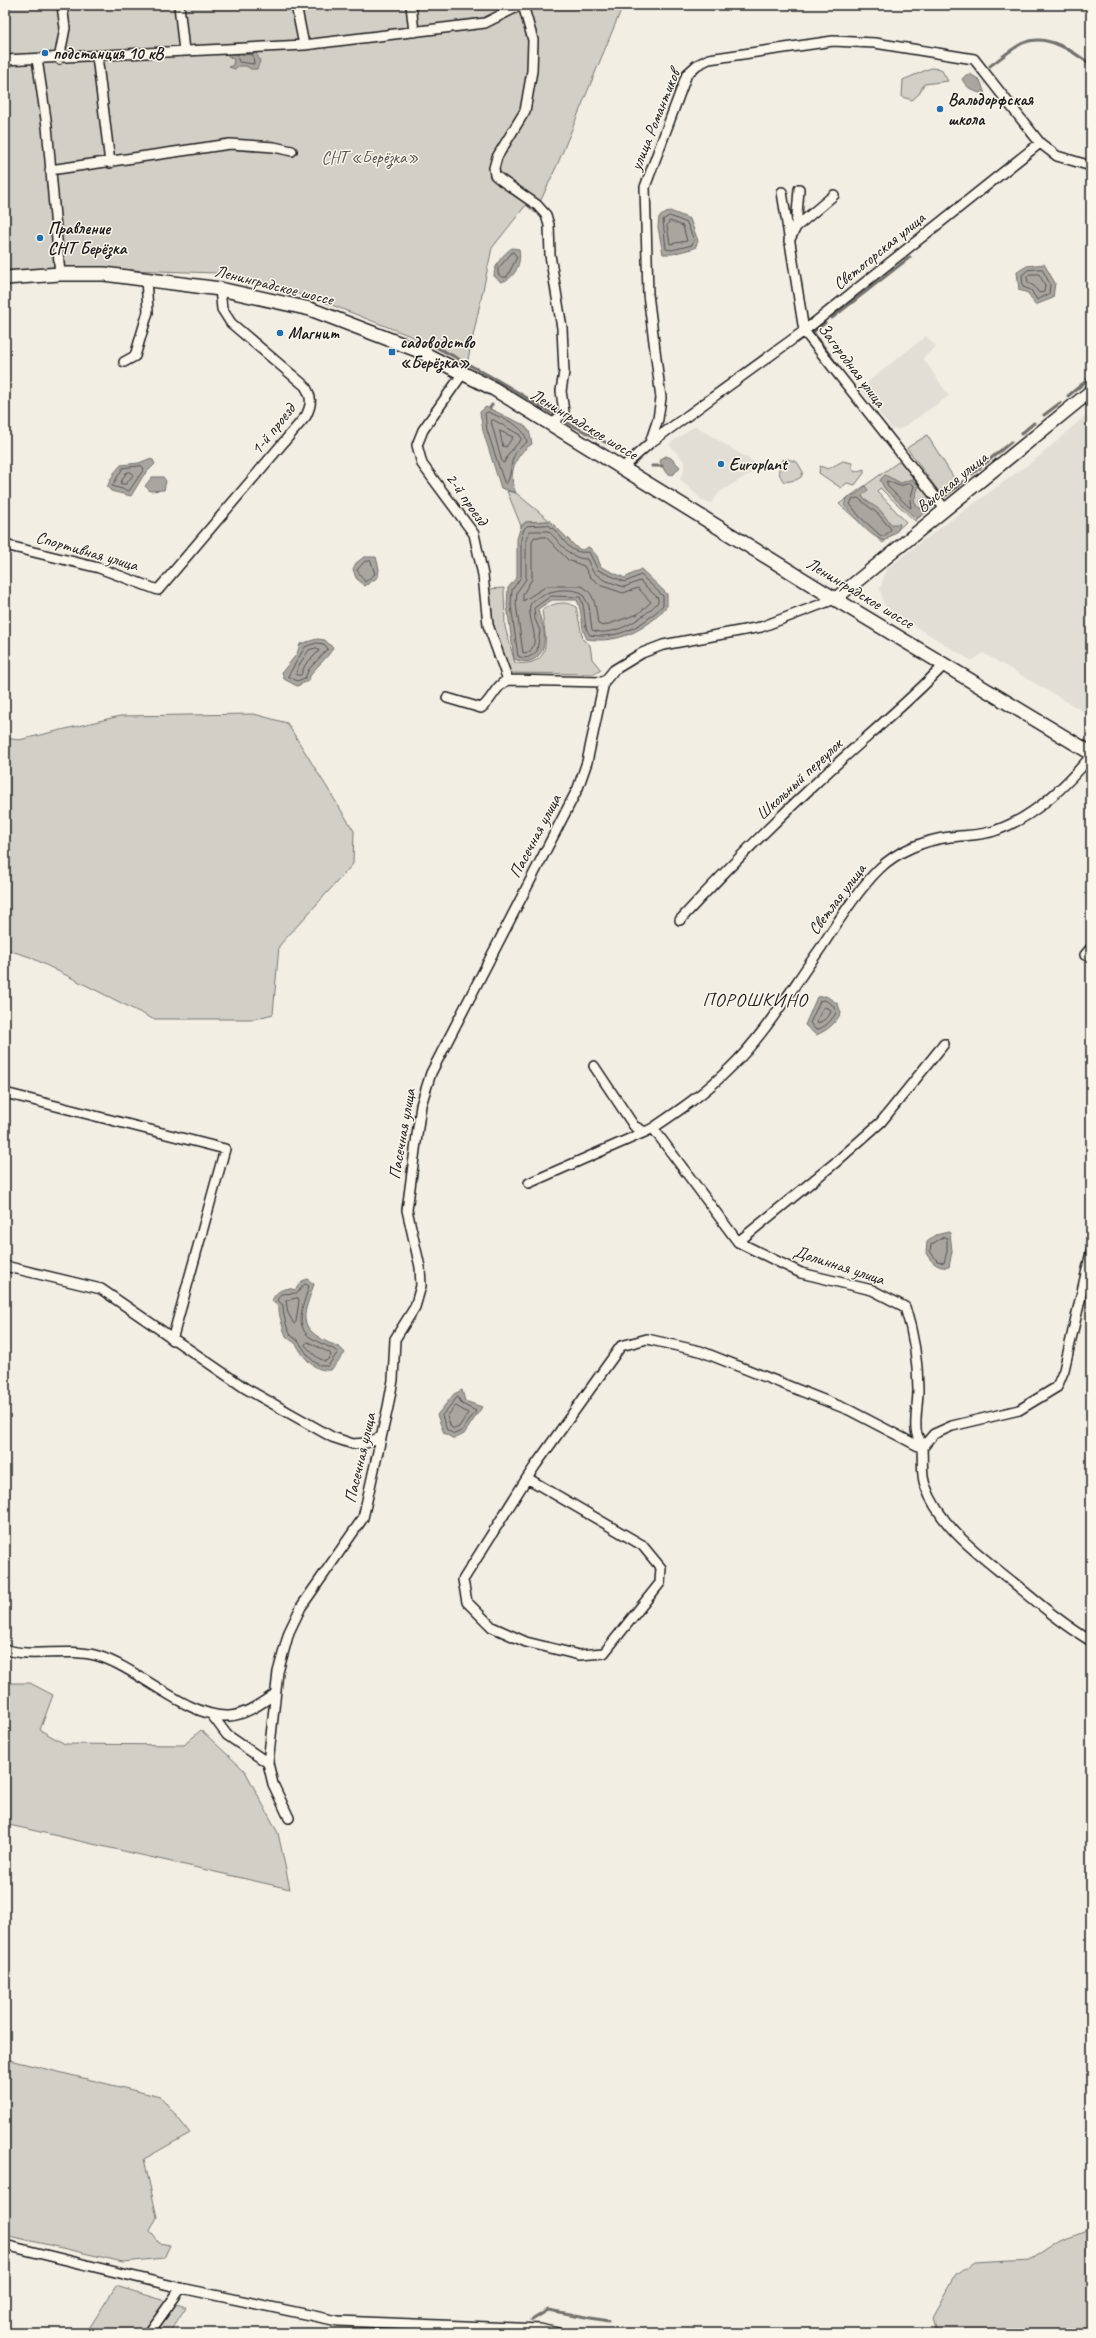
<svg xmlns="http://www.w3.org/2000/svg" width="1096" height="2338" font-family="Caveat,sans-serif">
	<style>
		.built { fill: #e2ded5 }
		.green { fill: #d2cfc6; stroke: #777671 }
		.water { fill: #a9a6a0; stroke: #716f6b }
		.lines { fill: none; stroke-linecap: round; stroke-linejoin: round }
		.shore { stroke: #545351; stroke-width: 1 }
		.stream { stroke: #716f6b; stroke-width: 3 }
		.minor-casing { stroke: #1c1c1c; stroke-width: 12 }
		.tertiary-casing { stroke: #1c1c1c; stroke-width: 15 }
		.secondary-casing { stroke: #1c1c1c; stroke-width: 16 }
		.minor { stroke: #fbf7ec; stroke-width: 9 }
		.tertiary { stroke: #fbf7ec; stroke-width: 12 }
		.secondary { stroke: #fbf7ec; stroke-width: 13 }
		.poi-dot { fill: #1f6fb2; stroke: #fbf7ec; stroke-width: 1.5 }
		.labels { text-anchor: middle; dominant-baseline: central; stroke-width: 3; stroke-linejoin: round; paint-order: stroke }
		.poi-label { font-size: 17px; font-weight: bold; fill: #1c1c1c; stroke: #fbf7ec; text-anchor: start }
		.street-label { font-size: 17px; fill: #1c1c1c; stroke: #fbf7ec }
		.park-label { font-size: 17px; fill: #53524f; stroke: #fbf7ec }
		.quarter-label { font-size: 19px; letter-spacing: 1px; fill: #1c1c1c; stroke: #fbf7ec }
	</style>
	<rect width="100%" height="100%" fill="#f2eee4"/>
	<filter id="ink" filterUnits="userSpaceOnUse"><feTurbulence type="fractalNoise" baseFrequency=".025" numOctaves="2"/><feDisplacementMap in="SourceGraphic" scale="8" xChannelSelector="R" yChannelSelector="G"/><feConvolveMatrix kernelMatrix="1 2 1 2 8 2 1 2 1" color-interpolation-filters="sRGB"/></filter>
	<g filter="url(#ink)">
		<!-- built -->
		<path class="built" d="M926,336L936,347L923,358L949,396L901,429H892L860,388Z
			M1088,413L1091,426V716L983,653L972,661L890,611L883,602L880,589L886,570L918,544L1041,455Z
			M695,426L762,467L721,491L711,503L702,500L680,479L684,471V461L669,444Z"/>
		<!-- green -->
		<path class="green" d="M5,5H620L621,10L558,163L535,213L526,205L492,248L467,364L413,337L314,298L216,273L71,268L5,277Z
			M931,68L941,69L948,81L924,84L919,94L912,100L902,97L903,80Z
			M927,435L957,483L942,496L907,448Z
			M788,459L797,462L803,472L801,477L796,480L784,482C778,474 777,469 782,460Z
			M901,460L920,481L934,504L915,521L880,488L877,491L906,522L883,543L839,504Z
			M843,461L852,463V468L855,472L864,469V473L855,485L847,483L841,488L819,473L820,466L828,469Z
			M507,491L516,493L550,521L526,522L521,526Z
			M504,588L505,627L515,663C555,667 545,637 542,610C553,603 565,600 576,607L583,640L590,645L592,659L601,670L594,674L509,673C498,645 490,619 488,589Z
			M254,714L287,723L354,831L353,864L279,946L273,1014L254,1019H153L30,957L5,949V738L19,740L120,716Z
			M5,1683H30L53,1695L40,1730L65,1744L184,1745L201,1730L245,1771L278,1833L290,1889L5,1824Z
			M5,2059L161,2097L190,2133L144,2159L157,2217L150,2231L159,2243L170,2245L164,2258L123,2262L5,2235Z
			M1091,2223V2333H937L933,2317L956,2275L973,2263L1031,2260L1060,2241L1084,2232Z
			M116,2286L186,2307L169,2333H86Z"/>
		<!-- water -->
		<path class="water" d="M255,51L260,61L257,69H251L246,66H238L235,69L229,67L233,65L234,59L229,57L226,52Z
			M970,74L980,80L985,94C976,93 966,88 962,79L966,75Z
			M670,211L690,219L698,241L695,248L672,254H663L658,227L659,217Z
			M512,248L519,249C522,263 515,279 501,282L494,276C494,265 503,254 512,248Z
			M1044,264L1055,283L1053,298L1035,305L1028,293L1019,290L1017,272L1027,266Z
			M486,407L524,425L529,431L532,444C515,454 507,475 516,493L501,488L483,431L480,412Z
			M666,456L671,458L680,467L673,475L666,473L660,462L661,459Z
			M149,459L153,460L155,464L143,476L131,496L111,491L107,487L114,473L121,465L139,463Z
			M885,475L901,483L911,479L919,485L914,500L917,507L923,509L930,505L931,509L916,519L885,489L880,480Z
			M152,477H163L166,481L164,490L150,491L145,486Z
			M865,486L868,490L862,496L864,499L880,510L891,524H900L898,530L885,541C869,537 855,517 844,505L848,497L856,494Z
			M550,521L577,548L582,550L589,547L597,556L601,567L625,578L641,569L667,594V606C647,630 618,644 587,639C580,627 583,613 577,600H552L538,609C539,617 543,623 544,630C547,651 536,668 514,659L507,605L508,588L517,577V539L521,526L526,522Z
			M364,557H376L379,569L378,577L365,586L356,578L353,569L356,563Z
			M317,639L325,640L333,648C326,661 313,667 308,681L297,686L284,679L282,672L297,654L300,644Z
			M826,996L838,1004L841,1013C834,1025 828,1030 816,1035L805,1025L817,997Z
			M948,1232L950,1233L952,1251L949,1267C938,1269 931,1262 926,1253L927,1242L936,1235Z
			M307,1279L314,1284C304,1315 295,1326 329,1343C335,1345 341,1347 345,1353L331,1370C313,1372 304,1357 296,1344C293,1341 288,1339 286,1336C284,1331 278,1313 279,1307L272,1301C275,1291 286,1286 295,1290L302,1281Z
			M462,1390L465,1401L482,1407L464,1434L454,1439L444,1433L437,1415L454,1394Z"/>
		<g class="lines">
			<!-- shore -->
			<path class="shore" d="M238,54L237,56L239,62L254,64L253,55L243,54
				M670,216L687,223L694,240L692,245L672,250L666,249L663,220Z
				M670,221L683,226L687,241L670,244L667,226Z
				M513,252L517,257L507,277H502L498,274V269Z
				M1042,269L1050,284L1049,294L1037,300L1031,290L1023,287L1022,275L1028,270Z
				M1030,274H1039L1045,285L1044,292L1039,293L1034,286L1028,283L1027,277Z
				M488,412C503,419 524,424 527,442C504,459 516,468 506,484L504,482L487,430L485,414Z
				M494,420L520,435L521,440L509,453L504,463L502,462L491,421Z
				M500,431L513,437L506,447L503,446Z
				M142,466L144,469L129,491L112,486L123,468Z
				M131,472L133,475L126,484H120L126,473Z
				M887,481L900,486L910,483L914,486L910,500L911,508L909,507L888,487Z
				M858,498L878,514L891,529L890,531L884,536H881L860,517L850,504L852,500Z
				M548,525C566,536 565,555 589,552L598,570L625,582L641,575L663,596V605C645,625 618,640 590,635C582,626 587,609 580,597L551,596L534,608L535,619L540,631L537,651C531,657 526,660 518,656L511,605L512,590L521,577V539L524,529L527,526Z
				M530,531H548C561,542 568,559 587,559L593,572L604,580L624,587L640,581L658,598V602C645,617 613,639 592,630L589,606L582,593C567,586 539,591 530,605C527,620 542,640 529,652L523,653L516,604L517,592L526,579V540Z
				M535,537H546L568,560L584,566L590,577L602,586L623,593L638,588L651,602L638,614L603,626L598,624C596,611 596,592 581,586H547L523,601V594L532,579V541Z
				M371,561L375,574L365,582L357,570L364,562Z
				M317,643L324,644L328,649L309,669L305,678L297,681L288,676L305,647Z
				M317,648L319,651L305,665L301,675H296L299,665L309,650Z
				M825,1000L834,1006L836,1013C831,1021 826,1027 816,1030L810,1023L820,1001Z
				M824,1007L830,1009L831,1012L828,1017L818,1024L817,1021Z
				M944,1237L947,1238V1251L944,1263L937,1261L930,1251L931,1245Z
				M305,1284L309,1286C304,1303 292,1328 313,1339C321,1344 331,1347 338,1352L328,1366C313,1368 306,1351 298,1341C296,1339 293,1338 291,1335C286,1328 283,1314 283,1305L277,1300L281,1294L297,1293Z
				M298,1298L299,1301L296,1322L294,1324L288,1313L286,1301Z
				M308,1342L330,1353L331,1356L326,1361C318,1360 310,1351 305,1345Z
				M458,1397L462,1404L476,1411L462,1431L454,1434L447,1430L442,1416Z
				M456,1406L468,1413L459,1427L454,1429L451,1427L447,1417Z"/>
			<!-- stream -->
			<path class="stream" d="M990,66C1000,59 1012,48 1023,43C1046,33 1073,51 1091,65
				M832,318L910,257
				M825,323L813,332L842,372
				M426,341L497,380L552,413
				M1068,396L1091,377
				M490,408L492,405
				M1044,415L1060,403
				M566,422L626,453
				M1021,434L1034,423
				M652,466H662
				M972,474L1011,442
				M945,496L964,481
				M532,2320L548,2310L608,2321
				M273,2333L274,2330"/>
			<!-- minor casing -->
			<g class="minor-casing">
				<path id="minor" d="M179,5L184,51
					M296,5L304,45
					M411,5L414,32
					M523,5L533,40L532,71L525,111L497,157L494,168L495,175L501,180L537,205L546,215L549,225L550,255L562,328L564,372L561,391L564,412L551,425
					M97,56L110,163
					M37,59L47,126L60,274
					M59,59L65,28L62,5
					M5,60L304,45L485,23L521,5
					M50,170L230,144L274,147L292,151
					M782,192L804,331L945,509
					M796,227L834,195
					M789,241L796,227L799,189
					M124,362L135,356L148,312L146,278
					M463,373L423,430L417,445L422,464L474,534L483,575L488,625L508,680
					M650,443L658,419L661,398L648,294L645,187L687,74L697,65L709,59L833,41L875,43L974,59L1040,143L1057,156L1091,166
					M622,468L650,443L804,331L1040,143
					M5,545L99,568L158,590L306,416C312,404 312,397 305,386L231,323L222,309L220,289
					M447,698L481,708C492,701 495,685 508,680L604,682
					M680,920C723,873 768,828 815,784C857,744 903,708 944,665
					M1085,955L1091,948
					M594,1066L634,1126L645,1132L653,1128L738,1242L801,1273L872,1290L905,1307C914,1335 918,1361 918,1390C918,1403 915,1416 916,1429C916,1436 922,1442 922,1449C923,1461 921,1474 925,1485C940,1528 981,1556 1014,1583C1039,1604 1063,1624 1091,1641
					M5,1093L225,1149L172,1340
					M653,1128C680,1110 706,1092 729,1069C765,1035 791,989 820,949C838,922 856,892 879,869C897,851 925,840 950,837C966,835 982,836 997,830C1034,817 1066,786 1091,756
					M529,1183L645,1132
					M738,1242L836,1162L881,1122L944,1044
					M5,1266L101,1289L245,1388L332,1437L353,1444L366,1443L381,1437
					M922,1448L934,1434L952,1426L1019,1410L1057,1387L1064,1370L1091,1252
					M527,1478L642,1545L661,1568L660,1583L604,1653L579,1655L526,1642L492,1627L467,1602L463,1580L527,1478L535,1466L621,1346L647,1339L700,1351L849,1410L922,1448
					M5,1649C31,1659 67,1647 98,1656C139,1668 187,1718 229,1716C246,1715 261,1703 275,1694
					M212,1715L227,1735L268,1763
					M289,1818L273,1784L268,1763L278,1672L289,1632L301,1607L363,1518L388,1407L393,1380L395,1339L415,1307L421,1286L420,1267L407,1210L421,1105L431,1073L578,788L587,762L604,682L614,670L642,653L663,645L761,627L835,599
					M5,2245L181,2288L338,2321L540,2329L558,2333
					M149,2333L181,2288"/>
			</g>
			<!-- tertiary casing -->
			<g class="tertiary-casing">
				<path id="tertiary" d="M835,599L1091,391"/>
			</g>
			<!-- secondary casing -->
			<g class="secondary-casing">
				<path id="secondary" d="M5,278L60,274H104L220,289L310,309L417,350L494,389L835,599L1091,753"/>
			</g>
			<!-- minor -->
			<use href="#minor" class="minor"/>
			<!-- tertiary -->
			<use href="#tertiary" class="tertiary"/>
			<!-- secondary -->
			<use href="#secondary" class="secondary"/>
		</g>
	</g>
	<!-- markers -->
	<g class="poi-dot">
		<circle cx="45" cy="53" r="4"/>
		<circle cx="940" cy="109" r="4"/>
		<circle cx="40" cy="238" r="4"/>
		<circle cx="280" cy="333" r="4"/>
		<rect x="388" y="348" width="8" height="8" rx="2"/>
		<circle cx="721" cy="464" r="4"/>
	</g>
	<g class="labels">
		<!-- poi labels -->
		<g class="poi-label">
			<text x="53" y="53">подстанция 10 кВ</text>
			<text x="948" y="99">Вальдорфская<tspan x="948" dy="20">школа</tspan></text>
			<text x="48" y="228">Правление<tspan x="48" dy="20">СНТ Берёзка</tspan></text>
			<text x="288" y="333">Магнит</text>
			<text x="400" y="342">садоводство<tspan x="400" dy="20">«Берёзка»</tspan></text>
			<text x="729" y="464">Europlant</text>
		</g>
		<!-- street labels -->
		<g class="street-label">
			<text transform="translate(655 120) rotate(-68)">улица Романтиков</text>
			<text transform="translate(879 251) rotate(-39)">Светогорская улица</text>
			<text transform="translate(274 285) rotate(14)">Ленинградское шоссе</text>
			<text transform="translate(852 365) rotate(53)">Загородная улица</text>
			<text transform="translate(584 424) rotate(31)">Ленинградское шоссе</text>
			<text transform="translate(273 429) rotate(-51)">1-й проезд</text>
			<text transform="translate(952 482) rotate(-39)">Высокая улица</text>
			<text transform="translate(467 499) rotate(55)">2-й проезд</text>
			<text transform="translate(87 551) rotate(16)">Спортивная улица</text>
			<text transform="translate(860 593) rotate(31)">Ленинградское шоссе</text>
			<text transform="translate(799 779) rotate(-43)">Школьный переулок</text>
			<text transform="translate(535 836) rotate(-62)">Пасечная улица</text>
			<text transform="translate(837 899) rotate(-53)">Светлая улица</text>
			<text transform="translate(402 1134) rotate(-80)">Пасечная улица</text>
			<text transform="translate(839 1265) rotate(18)">Долинная улица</text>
			<text transform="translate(360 1458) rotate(-77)">Пасечная улица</text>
		</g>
		<!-- park labels -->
		<g class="park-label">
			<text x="370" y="157">СНТ «Берёзка»</text>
		</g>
		<!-- quarter labels -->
		<g class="quarter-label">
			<text x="755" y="1000">ПОРОШКИНО</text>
		</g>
	</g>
	<!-- margin -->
	<rect width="1096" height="2338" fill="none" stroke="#fbf7ec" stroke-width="20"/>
	<rect x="10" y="10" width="1076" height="2318" fill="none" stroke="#1c1c1c" stroke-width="1.5" filter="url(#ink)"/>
</svg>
